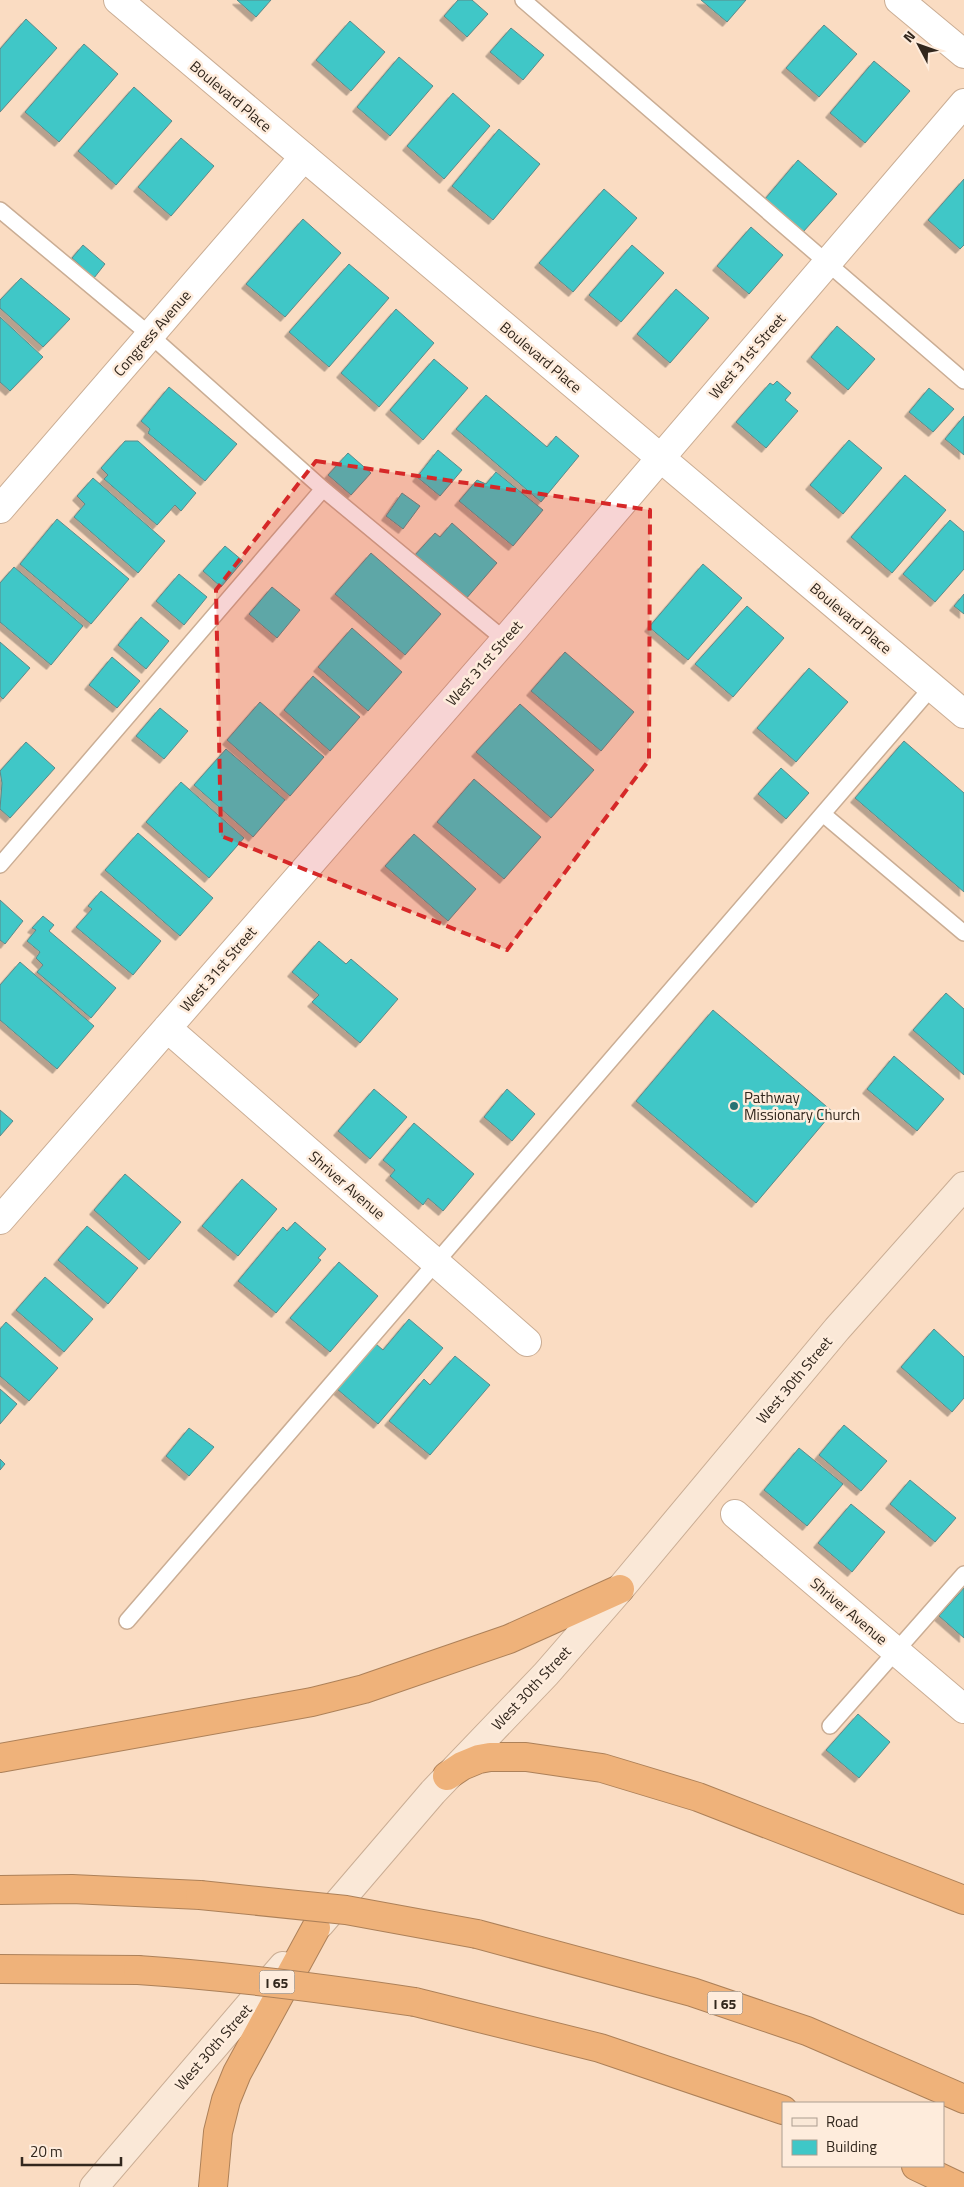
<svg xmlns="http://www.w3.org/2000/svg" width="964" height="2187" font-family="'Titillium Web',sans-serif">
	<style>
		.building { fill: #3fc7c7; stroke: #5e8a89; filter: url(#shadow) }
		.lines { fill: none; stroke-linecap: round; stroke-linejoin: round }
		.service-casing { stroke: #caad94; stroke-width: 18 }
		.minor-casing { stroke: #caad94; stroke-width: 30 }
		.tertiary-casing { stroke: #caad94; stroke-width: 30 }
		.secondary-casing { stroke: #caad94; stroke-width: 30 }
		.motorway-casing { stroke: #ad8159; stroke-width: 30 }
		.service { stroke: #fff; stroke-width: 15 }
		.minor { stroke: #fff; stroke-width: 28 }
		.tertiary { stroke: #fff; stroke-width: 28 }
		.secondary { stroke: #fae8d7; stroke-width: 28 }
		.motorway { stroke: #efb27a; stroke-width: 28 }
		.motorway-bridge-casing { stroke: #ad8159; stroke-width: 30; stroke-linecap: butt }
		.motorway-bridge { stroke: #efb27a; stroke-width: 28 }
		.marked { fill: #d62828; fill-opacity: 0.2; stroke: #d62828; stroke-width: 4; stroke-dasharray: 10 6; stroke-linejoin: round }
		.poi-dot { fill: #287373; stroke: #feecdc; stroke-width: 2 }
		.labels { text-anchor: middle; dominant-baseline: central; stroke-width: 5; stroke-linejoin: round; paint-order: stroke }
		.shield { fill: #feecdc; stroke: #6f6256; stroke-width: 1 }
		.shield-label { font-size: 14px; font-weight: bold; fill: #32271d }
		.street-label { font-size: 15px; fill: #32271d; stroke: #feecdc }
		.poi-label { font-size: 15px; fill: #32271d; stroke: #feecdc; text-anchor: start }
	</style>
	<defs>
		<filter id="shadow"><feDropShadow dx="-4.5" dy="4.5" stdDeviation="0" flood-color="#0004"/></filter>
	</defs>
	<rect width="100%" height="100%" fill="#fadcc2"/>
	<!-- building -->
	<path class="building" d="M237,0H271L256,17Z
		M458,0H472L488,14L467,37L444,16Z
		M701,0H746L727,22Z
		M26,19L57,48L0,112V49Z
		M350,21L385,52L351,91L316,60Z
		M824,25L857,54L819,97L786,68Z
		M511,28L544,55L523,80L490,52Z
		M84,44L118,74L59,142L25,112Z
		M399,57L433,86L390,136L357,107Z
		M874,61L910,91L865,143L830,113Z
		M134,87L172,121L116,185L78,151Z
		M453,93L490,126L444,179L407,146Z
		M499,129L540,164L493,220L452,186Z
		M181,138L214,166L171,216L138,187Z
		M798,160L837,194L803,232L765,199Z
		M964,179V245L960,249L928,220Z
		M604,189L637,218L573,292L539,263Z
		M303,219L341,253L285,317L246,284Z
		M751,227L783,255L749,294L717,266Z
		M83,245L105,264L94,278L72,258Z
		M632,245L664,273L621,322L589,295Z
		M349,264L389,298L329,367L289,332Z
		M21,278L70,319L43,347L0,308V300Z
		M676,289L709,318L670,363L637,334Z
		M396,309L434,343L379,407L341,373Z
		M0,317L43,357L10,391L0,382Z
		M837,326L875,359L848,390L811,357Z
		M434,359L468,388L423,440L390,410Z
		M777,381L791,393L785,400L798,411L766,448L736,422L770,383L773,385Z
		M169,387L237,444L205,481L148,433L150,429L141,421Z
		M929,388L954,409L933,432L909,412Z
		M486,395L547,447L556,436L579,456L541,502L456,429Z
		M964,416V455L945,439Z
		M849,440L882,468L843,514L810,485Z
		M125,441H138L196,493L181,511L175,505L157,525L104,479L108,475L101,468Z
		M438,450L462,470L440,496L417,477Z
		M348,453L371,473L351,495L328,475Z
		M496,472L543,510L513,546L459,501L477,480L486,484Z
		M905,475L946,510L892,573L851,537Z
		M93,478L165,541L138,573L74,517L85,504L77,496Z
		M402,493L420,506L403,529L386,516Z
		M57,519L129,579L91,624L20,564Z
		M950,520L964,532V569L935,602L903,574Z
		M452,523L497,563L465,600L414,556L435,533L440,537Z
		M225,546L243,561L221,587L203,571Z
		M371,553L441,614L405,655L335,594Z
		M703,564L742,598L688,660L649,627Z
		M14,567L83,626L51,665L0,622V583Z
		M179,574L207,597L184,625L156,601Z
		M272,587L300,610L277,638L249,614Z
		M964,594V614L954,606Z
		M747,606L784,638L733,697L695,664Z
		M141,617L169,641L146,669L118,645Z
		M352,628L402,672L368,711L318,667Z
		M0,642L30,668L3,699L0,696Z
		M565,652L634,712L601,751L531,691Z
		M112,657L140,681L117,708L89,685Z
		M809,668L848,702L796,762L757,728Z
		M313,676L360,717L330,751L284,710Z
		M260,702L324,757L290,796L227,740Z
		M520,704L594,770L551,818L476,752Z
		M160,708L188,731L164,759L136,736Z
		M904,741L964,793V892L855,798Z
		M26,742L55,768L10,818L0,809L2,783L0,771Z
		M226,749L285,800L253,837L194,785Z
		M781,768L809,793L786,819L758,794Z
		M474,779L541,837L504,879L437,822Z
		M181,782L244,838L209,878L146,822Z
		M138,833L213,898L180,936L105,870Z
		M414,834L476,889L448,921L385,866Z
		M101,891L161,941L133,975L76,927L92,909L88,906Z
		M0,900L23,921L5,944L0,940Z
		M43,916L54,925L49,931L116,988L91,1018L37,972L43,965L36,958L40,952L27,941L36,930L32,928Z
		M319,941L346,964L351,959L398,999L360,1043L312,1002L319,995L292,972Z
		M20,962L94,1026L57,1069L0,1020V985Z
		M946,993L964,1009V1075L913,1030Z
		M713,1010L833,1112L756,1203L636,1101Z
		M894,1056L944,1099L917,1131L867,1089Z
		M374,1089L407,1117L370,1159L338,1131Z
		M507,1089L535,1114L512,1141L484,1117Z
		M0,1110L13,1121L0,1136Z
		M414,1123L474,1174L443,1211L428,1198L423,1205L390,1176L395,1170L383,1160Z
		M125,1174L181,1222L149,1260L94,1210Z
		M242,1179L277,1209L238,1256L202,1226Z
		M295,1222L326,1249L318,1258L321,1260L276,1313L238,1281L283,1227L287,1231Z
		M87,1226L138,1268L108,1304L58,1260Z
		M339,1262L378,1296L330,1352L290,1318Z
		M45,1277L93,1319L64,1352L16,1310Z
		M409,1319L443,1348L378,1424L337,1389L376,1344L383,1350Z
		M6,1322L58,1368L29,1401L0,1376V1329Z
		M934,1329L964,1357V1398L952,1412L901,1367Z
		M455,1356L490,1385L430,1455L389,1421L424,1379L430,1385Z
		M0,1389L17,1404L0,1424Z
		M844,1425L887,1461L861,1491L819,1455Z
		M189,1428L214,1447L189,1476L166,1456Z
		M799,1448L843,1484L807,1526L764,1490Z
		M0,1459L5,1464L0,1470Z
		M910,1480L956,1518L935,1542L890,1504Z
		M851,1504L885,1532L852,1572L818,1543Z
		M964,1588V1638L939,1616Z
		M858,1714L890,1742L859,1778L826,1750Z"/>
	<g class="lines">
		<!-- service casing -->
		<g class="service-casing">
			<path id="service" d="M523,0L964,381
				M0,210L150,335L323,489L505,640
				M823,814L964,933
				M0,865L323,489
				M127,1621L932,687
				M830,1726L964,1574"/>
		</g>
		<!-- minor casing -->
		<g class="minor-casing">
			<path id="minor" d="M899,0L964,54
				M0,509L304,157
				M167,1028L527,1342
				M0,1220L505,640L964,103
				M735,1514L964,1709"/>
		</g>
		<!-- tertiary casing -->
		<g class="tertiary-casing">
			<path id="tertiary" d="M118,0L964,714"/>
		</g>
		<!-- secondary casing -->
		<g class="secondary-casing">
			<path id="secondary" d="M320,1924L433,1792L546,1674L620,1589L837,1329L964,1186
				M94,2187L283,1966"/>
		</g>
		<!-- motorway casing -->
		<g class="motorway-casing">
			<path id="motorway" d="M0,1758L312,1702L364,1689L509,1639L620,1589
				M447,1776L462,1766L479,1759L490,1757H526L602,1768L698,1797L964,1900
				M0,1890L72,1889L200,1895
				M477,1934L692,1992L807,2031L964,2099
				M0,1969L138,1970
				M415,2002L600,2048L783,2110
				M916,2166L960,2187
				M213,2187L218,2132L226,2100L237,2073L316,1928"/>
		</g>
		<!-- service -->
		<use href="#service" class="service"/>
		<!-- minor -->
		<use href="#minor" class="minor"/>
		<!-- tertiary -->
		<use href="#tertiary" class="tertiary"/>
		<!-- secondary -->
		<use href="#secondary" class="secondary"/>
		<!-- motorway -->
		<use href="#motorway" class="motorway"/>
		<!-- motorway-bridge casing -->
		<g class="motorway-bridge-casing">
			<path id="motorway-bridge" d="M200,1895L346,1910L477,1934
				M138,1970C231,1976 322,1988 415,2002"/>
		</g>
		<!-- motorway-bridge -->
		<use href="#motorway-bridge" class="motorway-bridge"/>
	</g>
	<!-- marked area -->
	<path class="marked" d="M316,461L650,510L649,760L507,950L221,836L216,590Z"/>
	<!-- markers -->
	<circle class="poi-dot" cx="734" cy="1106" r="5"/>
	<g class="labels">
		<!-- shield labels -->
		<g class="shield">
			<rect x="259.5" y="1970.5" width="35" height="23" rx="4"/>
			<rect x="707.5" y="1991.5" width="35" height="23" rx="4"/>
		</g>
		<g class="shield-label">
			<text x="277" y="1982">I 65</text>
			<text x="725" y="2003">I 65</text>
		</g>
		<!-- street labels -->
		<g class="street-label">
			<text transform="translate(231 96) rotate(40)">Boulevard Place</text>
			<text transform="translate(152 333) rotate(-49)">Congress Avenue</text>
			<text transform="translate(747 356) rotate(-49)">West 31st Street</text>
			<text transform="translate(541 357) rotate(40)">Boulevard Place</text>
			<text transform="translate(851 618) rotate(40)">Boulevard Place</text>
			<text transform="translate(484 663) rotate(-49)">West 31st Street</text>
			<text transform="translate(218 969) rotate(-49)">West 31st Street</text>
			<text transform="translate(347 1185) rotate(41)">Shriver Avenue</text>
			<text transform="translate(794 1380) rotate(-50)">West 30th Street</text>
			<text transform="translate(849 1611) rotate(40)">Shriver Avenue</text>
			<text transform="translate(531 1688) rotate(-47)">West 30th Street</text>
			<text transform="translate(213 2047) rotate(-49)">West 30th Street</text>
		</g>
		<!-- poi labels -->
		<g class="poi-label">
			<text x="744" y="1097">Pathway<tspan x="744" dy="17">Missionary Church</tspan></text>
		</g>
	</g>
	<!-- legend -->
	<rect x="782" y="2102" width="162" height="65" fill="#feecdc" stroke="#ac9d90"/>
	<rect x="792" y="2118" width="25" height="8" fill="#fae8d7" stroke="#ac9d90"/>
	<text x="826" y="2127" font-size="15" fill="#32271d">Road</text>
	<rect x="792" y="2140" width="25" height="15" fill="#3fc7c7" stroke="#ac9d90"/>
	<text x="826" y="2152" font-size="15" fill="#32271d">Building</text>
	<!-- north arrow -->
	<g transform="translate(919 45) rotate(311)" stroke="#feecdc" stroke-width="4" paint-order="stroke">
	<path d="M0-4L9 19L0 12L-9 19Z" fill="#32271d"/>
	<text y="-8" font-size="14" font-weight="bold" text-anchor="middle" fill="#32271d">N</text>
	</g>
	<!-- scale -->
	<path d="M22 2157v8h99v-8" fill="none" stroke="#32271d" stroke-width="2.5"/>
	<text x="30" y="2157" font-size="15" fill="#32271d" stroke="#feecdc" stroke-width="4" paint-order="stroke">20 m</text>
</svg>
